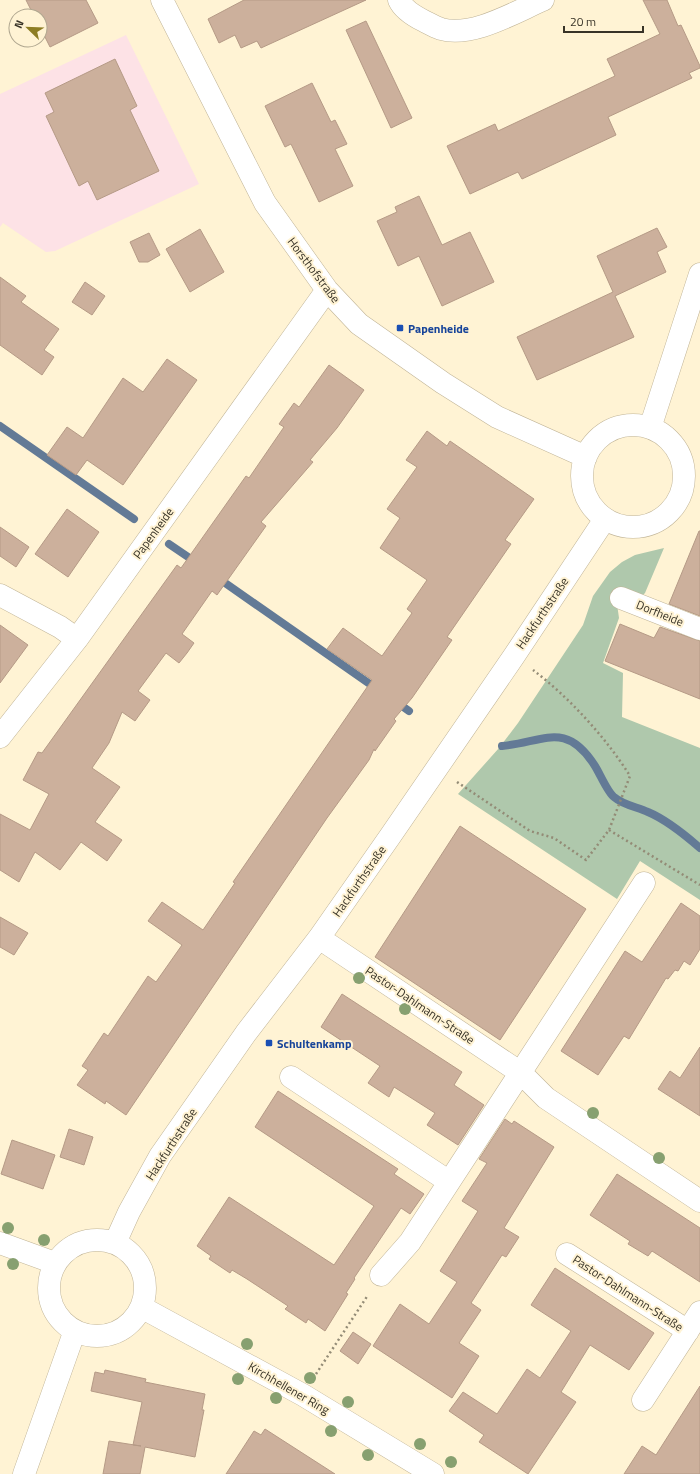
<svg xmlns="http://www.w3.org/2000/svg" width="700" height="1474" font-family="'Titillium Web',sans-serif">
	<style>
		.education { fill: #fde2e6 }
		.green { fill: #afc8ac }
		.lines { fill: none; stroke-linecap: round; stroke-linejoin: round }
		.stream { stroke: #637a96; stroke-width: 8 }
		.building { fill: #ccb09c; stroke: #b59a86 }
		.minor-casing { stroke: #c0b497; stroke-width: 23 }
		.path { stroke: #938b76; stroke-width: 2.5; stroke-dasharray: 2 3; stroke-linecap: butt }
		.minor { stroke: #fff; stroke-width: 22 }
		.tree { fill: #87a070 }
		.transit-dot { fill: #1a4fb4; stroke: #fff3d4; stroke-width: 1.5 }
		.labels { text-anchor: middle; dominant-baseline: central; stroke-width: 4; stroke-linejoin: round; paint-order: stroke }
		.street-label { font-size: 12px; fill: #383327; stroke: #fff3d4 }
		.transit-label { font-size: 12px; font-weight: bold; fill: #164399; stroke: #fff3d4; text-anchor: start }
	</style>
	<rect width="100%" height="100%" fill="#fff3d4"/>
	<!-- education -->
	<path class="education" d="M126,35L199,184L55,251L46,252L3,223L0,227V94Z"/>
	<!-- green -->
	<path class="green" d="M664,548L645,593L642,596L617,604L619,618L603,663L623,673L622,717L700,748V900L640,861L617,899L458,794L499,748L518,723L583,625L593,596L610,572L622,562L635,555Z"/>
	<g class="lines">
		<!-- stream -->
		<path class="stream" d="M0,426L134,519
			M169,544L197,563
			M218,578L377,689
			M395,701L409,711
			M502,746C544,742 566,720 595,766C600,774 608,793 614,797C623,805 637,807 648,812C667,820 684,834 700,848"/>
	</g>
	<!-- building -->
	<path class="building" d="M26,0H86L98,23L50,47L40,27V16H34Z
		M244,0H366L261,48L257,41L241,48L235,35L219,43L208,19Z
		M643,0H667L678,26L681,25L700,66V68L689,73L692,78L608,117L616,135L522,179L518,172L470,194L447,146L495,124L498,131L615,76L607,59L660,34Z
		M366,21L412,118L391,128L346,30Z
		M115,59L137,106L130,110L159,171L97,200L88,181L79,186L46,116L54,112L45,93Z
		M312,83L331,122L335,120L347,144L335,149L353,186L319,202L291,144L285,147L265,106Z
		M419,196L442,245L470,232L494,282L442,306L419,256L398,266L377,221L397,212L395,207Z
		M657,228L667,247L657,252L666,272L615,296L634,337L537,380L517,337L613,292L597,256Z
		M200,229L224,272L190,292L166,249Z
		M149,233L160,255L148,262H139L130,242Z
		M0,277L26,296L21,302L59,329L44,350L54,357L42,375L0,345Z
		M85,282L105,296L92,315L72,302Z
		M167,359L197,380L123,485L87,460L76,475L47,455L67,427L83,438L123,378L143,392Z
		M329,365L364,390L337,428L310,460L313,462L261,522L266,526L217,595L212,591L182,634L194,643L187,653L179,663L166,653L138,691L150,700L135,721L122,712L109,743L92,768L120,787L95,822L122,840L107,861L81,842L60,870L35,852L19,882L0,870V814L30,830L49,794L23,780L38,752L42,753L177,565L181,568L246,476L249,478L284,427L279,424L294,403L299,407Z
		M427,431L447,446L450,441L534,499L505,540L511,544L447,637L452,640L412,698L394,719L396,721L375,751L374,749L369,760L327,818L126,1115L106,1101L105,1104L77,1085L88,1070L82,1066L104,1033L108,1036L148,976L156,982L182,945L148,921L162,902L203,930L235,883L233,882L372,680L327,649L343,628L382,656L412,613L407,609L427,580L380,548L400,518L387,509L417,467L406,460Z
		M67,509L99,532L68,577L35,554Z
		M0,527L29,547L16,567L0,556Z
		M699,531H700V616L669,604Z
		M620,624L654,638L660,627L700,641V699L605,661Z
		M0,625L28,645L0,683Z
		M460,826L586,909L500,1040L375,957Z
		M681,903L700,916V949L690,965L684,961L678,971L675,970L668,979L666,978L629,1039L624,1036L598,1075L561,1051L625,951L642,962Z
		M0,917L28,933L14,955L0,947Z
		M342,994L462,1072L454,1085L484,1105L458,1145L427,1125L435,1113L394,1087L389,1097L368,1083L380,1066L321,1027Z
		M700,1047V1116L658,1089L670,1071L680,1078Z
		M278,1091L398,1169L394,1174L424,1194L410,1214L401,1208L354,1278L355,1279L346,1293L348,1294L325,1331L308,1319L306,1323L285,1309L288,1306L247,1279L232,1270L230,1273L209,1259L211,1256L197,1246L229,1197L334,1265L374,1206L255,1127Z
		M505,1119L512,1124L514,1121L554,1147L504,1228L519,1237L506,1257L502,1255L471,1303L481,1310L459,1343L479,1356L452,1398L373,1346L400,1304L429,1324L457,1282L440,1271L478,1211L462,1201L487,1163L479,1159Z
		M69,1129L93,1137L84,1165L60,1157Z
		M12,1140L55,1155L43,1189L1,1174Z
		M617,1174L700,1228V1282L652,1251L648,1256L628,1244L630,1241L590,1215Z
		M555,1268L654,1333L629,1370L590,1345L561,1392L576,1402L528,1474L479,1442L484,1435L449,1411L463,1392L497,1414L527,1369L540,1378L571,1331L531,1305Z
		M353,1332L371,1344L358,1364L340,1351Z
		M105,1370L146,1379L145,1382L205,1394L202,1410H204L195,1457L145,1447L140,1474H103L109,1441L141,1446L133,1445L142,1402L91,1391L95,1372L104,1374Z
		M700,1386V1474H624L642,1446L656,1455Z
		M265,1429L335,1474H226L254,1431L261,1435Z"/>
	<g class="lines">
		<!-- minor casing -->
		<g class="minor-casing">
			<path id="minor" d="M162,0L265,203L327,290L359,324L443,383L497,417L586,457
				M399,0C403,9 416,17 424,21C430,24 435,27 441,29C472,38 515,12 543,0
				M582 476a51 51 0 1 1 102 0a51 51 0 1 1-102 0Z
				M650,428L700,274
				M0,595L60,627L77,639
				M621,598L700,629
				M0,737L77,639L327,290
				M319,938L521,1073L546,1098L700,1201
				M291,1077L448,1181
				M49 1288a48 48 0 1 1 96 0a48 48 0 1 1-96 0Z
				M0,1243L55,1263
				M115,1243L129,1212L160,1156L246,1033L319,938L391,835L514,656L605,519
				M567,1254L688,1331
				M381,1275L410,1242L644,883
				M141,1307L303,1395L433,1474
				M643,1400L700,1312
				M24,1474L74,1333"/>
		</g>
		<!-- path -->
		<path class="path" d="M457,782L530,831L554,838L586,860L609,830L630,776C607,739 569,697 533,670
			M609,830L700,885
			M316,1374L368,1295"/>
		<!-- minor -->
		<use href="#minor" class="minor"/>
	</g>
	<!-- trees -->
	<g class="tree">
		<circle cx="359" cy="978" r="6"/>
		<circle cx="405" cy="1009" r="6"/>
		<circle cx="593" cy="1113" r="6"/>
		<circle cx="659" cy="1158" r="6"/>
		<circle cx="8" cy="1228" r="6"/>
		<circle cx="44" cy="1240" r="6"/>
		<circle cx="13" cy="1264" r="6"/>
		<circle cx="247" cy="1344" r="6"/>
		<circle cx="310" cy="1378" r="6"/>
		<circle cx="238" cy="1379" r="6"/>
		<circle cx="276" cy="1398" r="6"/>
		<circle cx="348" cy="1402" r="6"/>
		<circle cx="331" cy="1431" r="6"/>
		<circle cx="420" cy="1444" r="6"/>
		<circle cx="368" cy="1455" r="6"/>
		<circle cx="451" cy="1462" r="6"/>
	</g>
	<!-- markers -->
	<g class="transit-dot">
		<rect x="396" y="324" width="8" height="8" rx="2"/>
		<rect x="265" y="1039" width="8" height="8" rx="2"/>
	</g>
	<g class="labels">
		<!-- street labels -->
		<g class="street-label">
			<text transform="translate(314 270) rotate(53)">Horsthofstraße</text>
			<text transform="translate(153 533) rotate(-54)">Papenheide</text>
			<text transform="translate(542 613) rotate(-56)">Hackfurthstraße</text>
			<text transform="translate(660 613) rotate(22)">Dorfheide</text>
			<text transform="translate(359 881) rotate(-55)">Hackfurthstraße</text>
			<text transform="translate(420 1005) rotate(34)">Pastor-Dahlmann-Straße</text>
			<text transform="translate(171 1144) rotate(-57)">Hackfurthstraße</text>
			<text transform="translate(628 1293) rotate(33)">Pastor-Dahlmann-Straße</text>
			<text transform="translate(289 1388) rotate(30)">Kirchhellener Ring</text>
		</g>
		<!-- transit labels -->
		<g class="transit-label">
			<text x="408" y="328">Papenheide</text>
			<text x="277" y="1043">Schultenkamp</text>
		</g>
	</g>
	<!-- north arrow -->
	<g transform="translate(28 28) rotate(293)"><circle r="19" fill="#fff3d4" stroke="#afa68f"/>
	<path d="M0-3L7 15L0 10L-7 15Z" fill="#8d7d23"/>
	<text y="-6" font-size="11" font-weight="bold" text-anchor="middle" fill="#383327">N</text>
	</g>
	<!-- scale -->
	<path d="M564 26v6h79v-6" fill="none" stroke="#383327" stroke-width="2"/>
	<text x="570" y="26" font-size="12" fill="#383327" stroke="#fff3d4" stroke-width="3" paint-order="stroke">20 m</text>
</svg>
